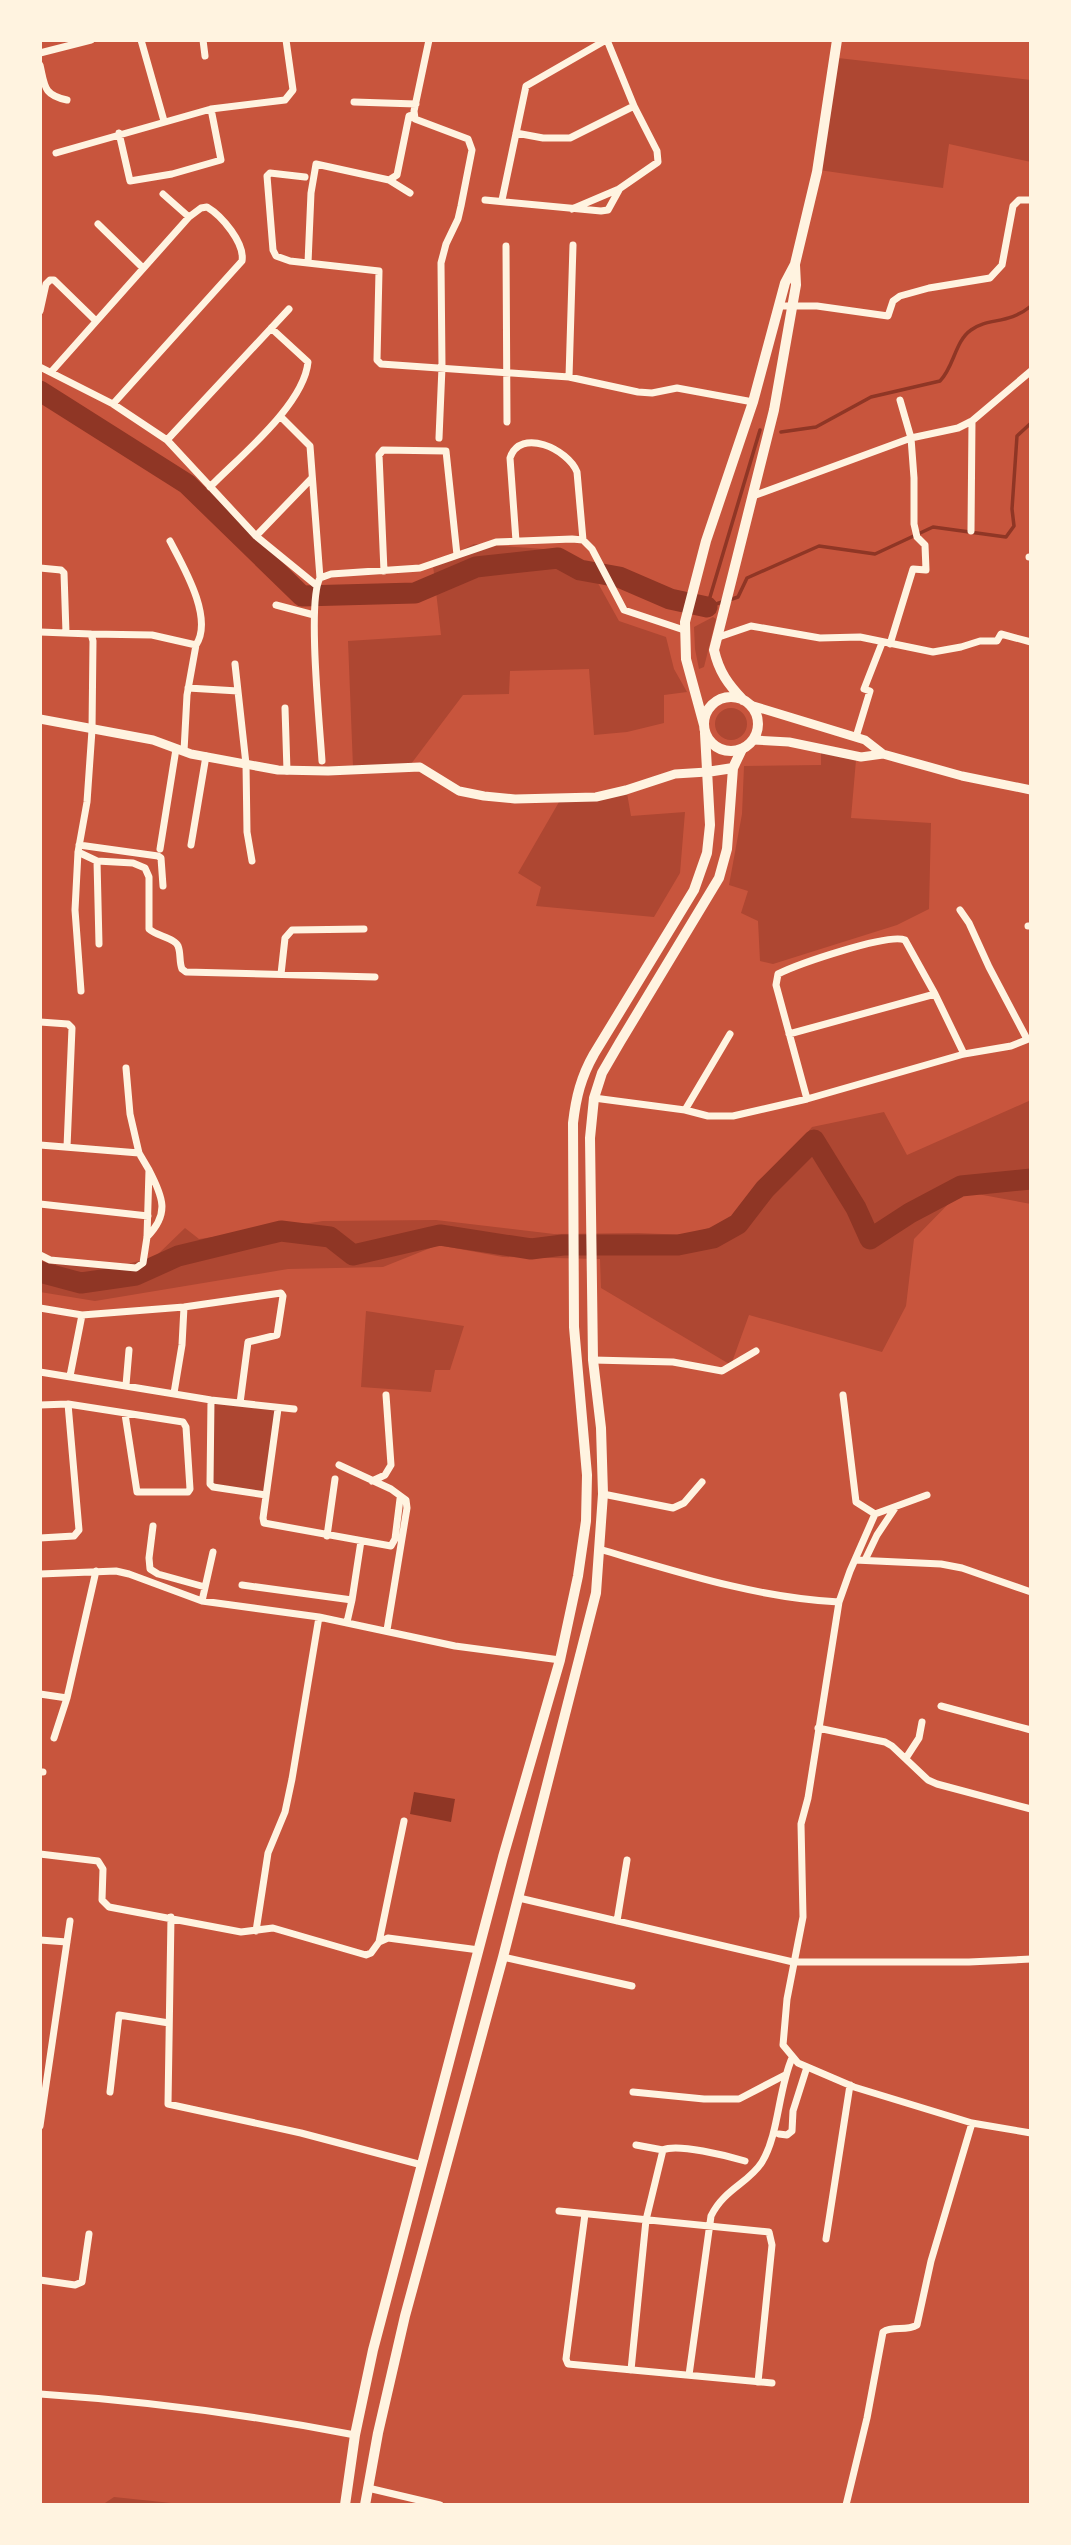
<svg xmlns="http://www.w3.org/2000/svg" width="1071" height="2545" font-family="'Nunito Sans',sans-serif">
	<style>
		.green { fill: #ae4732 }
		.water { fill: #8f3625 }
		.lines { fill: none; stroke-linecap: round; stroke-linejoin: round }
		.stream { stroke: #8f3625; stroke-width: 3.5 }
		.river { stroke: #8f3625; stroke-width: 21 }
		.minor { stroke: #fff3e0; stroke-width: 7 }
		.tertiary { stroke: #fff3e0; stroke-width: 9 }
		.secondary { stroke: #fff3e0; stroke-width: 10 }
		.primary { stroke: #fff3e0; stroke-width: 10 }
	</style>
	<rect width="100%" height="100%" fill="#c8553d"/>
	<!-- green -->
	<path class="green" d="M838,58L1031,80V162L949,144L943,188L819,170Z
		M474,544L559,550L594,576L619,621L666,637L674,669L687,692L664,695V723L627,732L594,735L589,669L510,671L509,694L463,695L408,768L353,767L348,641L441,635L433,565Z
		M713,617L716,619L704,667L699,669L695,649L694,627Z
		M715 724a16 16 0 1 1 32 0a16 16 0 1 1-32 0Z
		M821,752L856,760L851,818L931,823L929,909L897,925L773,964L760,961L758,921L741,913L748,891L729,885L742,814L744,766L821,765Z
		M627,793L631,816L685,812L680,873L654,917L536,906L541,887L518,873L559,802Z
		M1031,1100V1204L961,1191L914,1239L906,1306L882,1352L749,1315L731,1365L601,1288L600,1259L503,1257L438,1245L383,1267L288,1269L95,1301L40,1292V1260L111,1268L155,1257L185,1228L199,1239L323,1221L436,1220L554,1234L638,1233L687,1235L722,1224L746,1205L812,1127L884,1112L907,1155Z
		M366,1311L464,1326L450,1370H435L431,1392L361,1387Z
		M211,1400L282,1409L266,1495L213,1487Z
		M114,2497L190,2505H102Z"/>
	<!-- water -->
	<path class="water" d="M414,1792L455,1799L451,1822L410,1814Z"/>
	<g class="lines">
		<!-- stream -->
		<path class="stream" d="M781,432L816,427L871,397L940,381C954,367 955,341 971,330C989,317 1008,325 1031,306
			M729,600L738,597L747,578L819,546L875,554L933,527L1006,537L1014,526L1012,509L1017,436L1031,423
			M707,607L722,602
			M707,607L760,430"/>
		<!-- river -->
		<path class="river" d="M40,391L187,484L302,596L415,593L476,567L558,558L580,570L619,577L670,599L707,607
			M40,1272L81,1283L136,1275L178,1256L281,1231L330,1237L353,1255L440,1235L531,1249L563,1245H678L713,1238L738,1224L765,1189L814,1140L856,1208L870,1239L910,1213L961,1186L1031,1179"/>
		<!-- minor -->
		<path class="minor" d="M141,40L164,121
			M203,40L205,56
			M429,40L414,111L415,119L468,139L472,150L461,206L458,219L446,244L441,263L442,367L439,438
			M40,53L91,40
			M40,65C45,86 43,95 67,100
			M354,102L416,104
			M119,133L130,181L172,174L221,160L211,109
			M516,133L543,138H570L634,106
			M56,153L211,109L285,100L293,90L286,40
			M305,177L270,173L267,176L273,250L276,256L290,261L379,271L377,360L381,364L569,377L638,392L652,393L677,388L753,402
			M389,180L397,175L409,116L413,115
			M163,194L189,217
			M485,200L601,211L608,210L619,190
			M502,200L526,86L606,40
			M572,209L619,189L658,162L657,151L634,106L607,40
			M98,224L143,268
			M506,246L507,422
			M308,263L311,193L316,164L389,180L410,193
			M780,306H817L888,316L893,301L900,296L929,288L990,278L1002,265L1013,206L1019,200H1031
			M40,311L46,284L50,280H54L95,320
			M40,367L113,404L167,440L256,536L316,585
			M52,371L189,217L201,208L207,207C222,216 245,243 242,261L113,404
			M569,377L573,245
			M280,416L310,446L320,578C307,600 320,728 322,761
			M167,440L289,309
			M210,487C239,457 304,405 308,362L271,328
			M753,496L911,438L958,428L972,421L1031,371
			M971,531L972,421
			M256,536L312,478
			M516,541L510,458C520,427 568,449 577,472L583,540
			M1029,557H1031
			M40,568L61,570L64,573L66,633
			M384,571L379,455L383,450L446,451L457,555
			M320,578L331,574L420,568L496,542L572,539L583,540L592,549L624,610L684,630
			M276,605L314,615
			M40,632L91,634L93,641L92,730L87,802L78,852L75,910L81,991
			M91,634L152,635L196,645C214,618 183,566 170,541
			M716,638L751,626L820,638L860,637L933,652L961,647L980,641H997L1001,634L1031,642
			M890,644L913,569L926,570L925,545L917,537L914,524V478L911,438L900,400
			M235,664L246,764L247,832L252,861
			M188,688L238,691
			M285,708L287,771
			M856,737L870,691L864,689L882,643
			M184,751L187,695L196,645
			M79,845L158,856L161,858L163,886
			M191,845L206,756
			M160,849L176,749
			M78,852L97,861L133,863L145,868L149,877V929C156,936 175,938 178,946C181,953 179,962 182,969L186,972L375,977
			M97,861L99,944
			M960,910L969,923L989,967L1027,1039
			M1028,926H1031
			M281,974L285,938L292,930L364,929
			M40,1022L68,1024L72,1028L67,1147
			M789,1034L935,994
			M594,1098L685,1110L708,1116H733L807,1099L964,1054L1011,1046L1031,1038
			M807,1099L776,985L778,974C798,964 888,933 905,940L935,994L964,1054
			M685,1110L730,1034
			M40,1145L139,1153
			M40,1204L148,1216
			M147,1237C170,1214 163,1197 149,1170
			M40,1255L50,1260L136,1268L143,1263L147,1237L149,1170L139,1153L130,1114L126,1068
			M40,1308L82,1315L184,1307L281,1293L283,1296L277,1335L248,1342L240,1403
			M593,1360L673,1362L722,1371L756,1351
			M40,1372L211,1400L294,1409
			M70,1376L82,1315
			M126,1385L129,1350
			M174,1393L182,1345L184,1307
			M843,1395L856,1502L875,1514
			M211,1400L210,1484L213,1487L266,1495
			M40,1405L68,1404L183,1422L186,1427L190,1489L188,1492H137L125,1414
			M278,1409L263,1518L264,1523L391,1546L395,1539L400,1499
			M339,1465L391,1489L406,1500L407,1508L387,1630
			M372,1481L385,1475L391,1465L386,1395
			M603,1494L673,1508L684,1503L702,1482
			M927,1495L875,1514L850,1571L839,1602L808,1798L801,1824L803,1917L787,1999L783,2045L798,2063L854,2087L972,2123L1031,2133
			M153,1526L149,1558L150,1569L158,1574L205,1587
			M327,1536L335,1479
			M40,1538L74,1536L79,1530L68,1404
			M599,1549C678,1572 757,1598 839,1602
			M855,1560L941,1564L962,1568L1031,1592
			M865,1560L877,1535L895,1508
			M40,1574L116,1571L129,1574L202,1601L319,1617L455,1646L560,1660
			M242,1585L352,1600L347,1622
			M352,1600L361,1541
			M202,1601L213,1552
			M40,1694L67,1698
			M941,1706L1031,1730
			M818,1728L885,1742L892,1746L928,1780L937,1784L1031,1809
			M54,1738L67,1698L96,1571
			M906,1758L919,1738L922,1722
			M40,1772H43
			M40,1854L98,1861L103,1869L102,1900L109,1907L241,1932L273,1928L366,1955L371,1953L379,1942L404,1821
			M519,1898L793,1962H969L1031,1959
			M171,1917L168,2104L301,2133L422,2165
			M617,1921L627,1860
			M256,1931L268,1853L285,1812L292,1779L319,1617
			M40,1940L67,1942
			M379,1942L388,1938L479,1950
			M503,1957L632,1986
			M110,2092L119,2015L169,2023
			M633,2092L704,2099H739L785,2075
			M40,2126L70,1921
			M779,2134L787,2135L792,2131L793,2111L807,2067
			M636,2145L663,2150
			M559,2211L769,2232L772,2245L758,2382
			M585,2214L566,2359L568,2364L772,2383
			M826,2239L850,2085
			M40,2280L75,2285L82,2282L89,2234
			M631,2370L646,2220L663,2150C677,2143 728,2156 745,2161
			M689,2375L711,2216C724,2189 749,2183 762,2162C779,2134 778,2090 792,2058
			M40,2394C146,2401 251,2415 355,2435
			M368,2488L440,2505
			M846,2505L867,2418L883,2332C893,2325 906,2332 917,2325L931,2261L972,2123"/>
		<!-- tertiary -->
		<path class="tertiary" d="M750,705L865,740L883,754L962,776L1031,790
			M40,719L153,740L191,754L278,770L328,771L420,767L459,791L484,796L515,799L596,797L626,790L675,774L707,772
			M753,740L789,742L861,757L883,754"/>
		<!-- secondary -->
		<path class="secondary" d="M704 724a27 27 0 1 1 54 0a27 27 0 1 1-54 0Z
			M743,700C728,684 719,672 714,650L774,410L796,285L795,265
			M704,725L686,659L685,622L706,541L753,402L785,283L795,264L817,172L837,40"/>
		<!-- primary -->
		<path class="primary" d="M707,772L733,768
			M345,2505L355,2435L373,2350L503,1857L560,1660L578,1576L586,1521L587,1475L574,1327L573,1123C576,1097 581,1077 594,1054L694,890L707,853L710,825L705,733
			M365,2505L378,2433L405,2316L503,1957L596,1593L603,1494L601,1428L593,1360L590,1138L594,1098L602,1073L620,1042L719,878L727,849L733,768L742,749"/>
	</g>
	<!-- border -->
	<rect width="1071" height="2545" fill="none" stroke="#fff3e0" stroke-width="84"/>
</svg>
